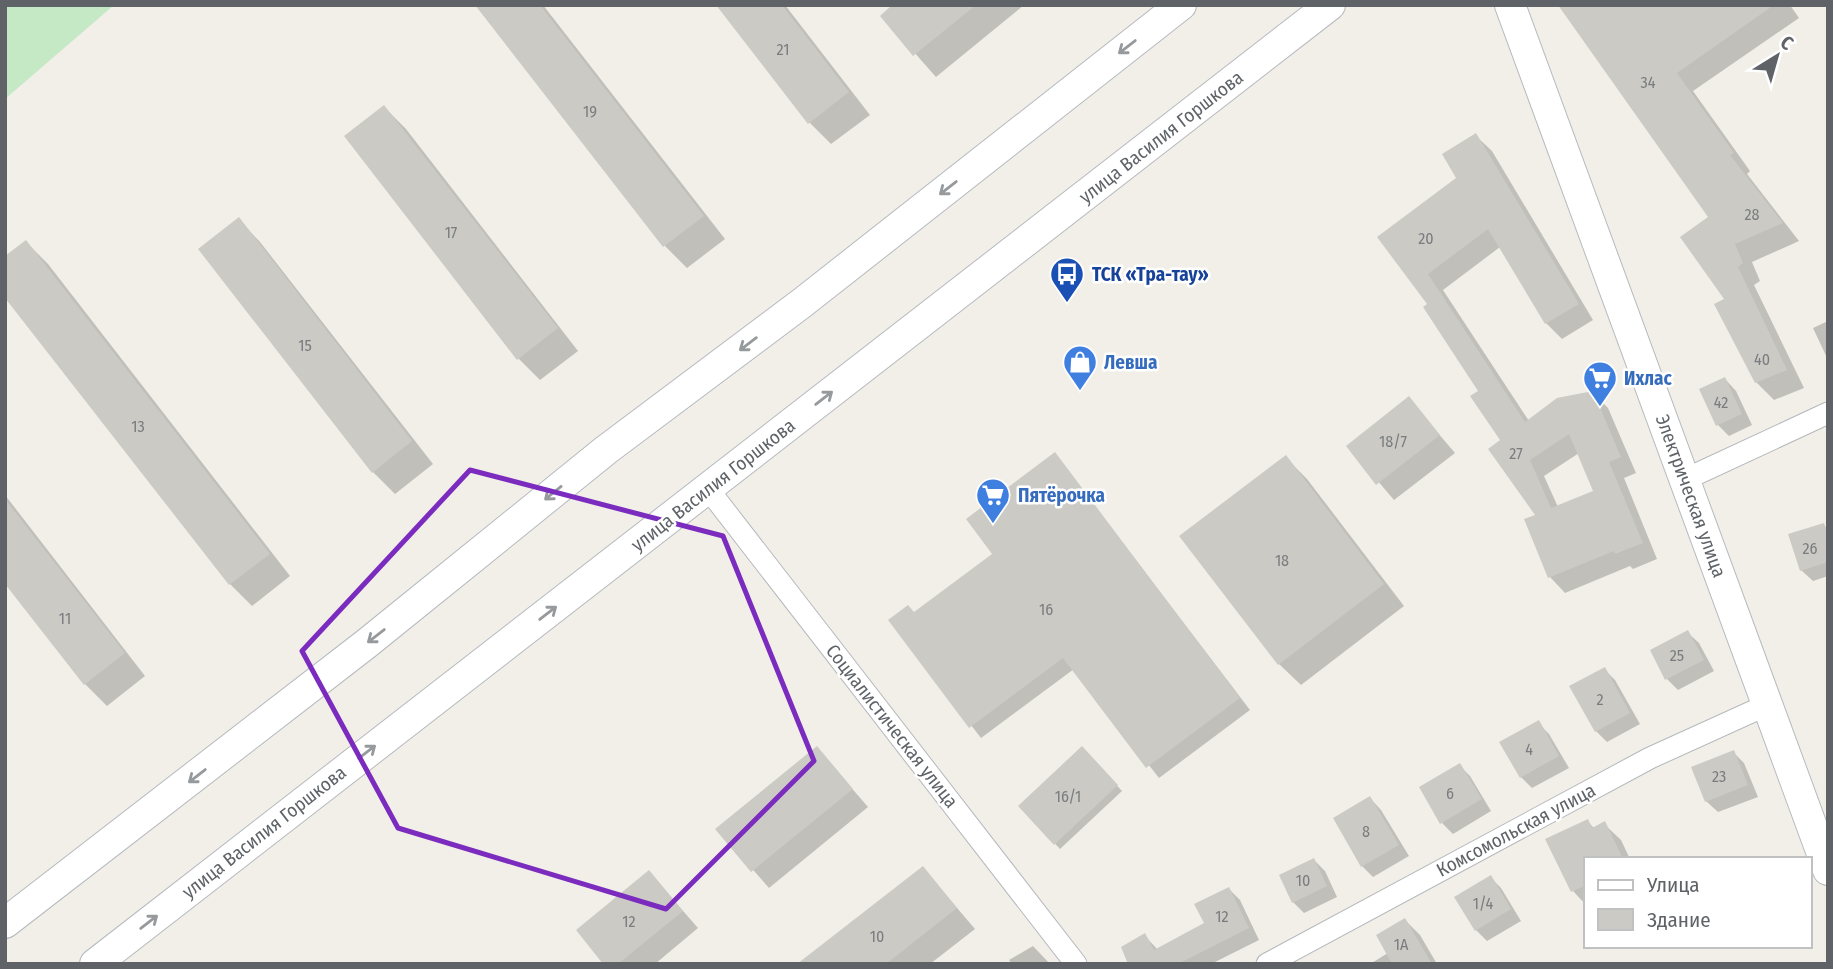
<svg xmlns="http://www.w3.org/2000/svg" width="1833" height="969" font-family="'Fira Sans Condensed',sans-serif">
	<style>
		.pitch { fill: #c5e8c5 }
		.shadow { fill: #0003; fill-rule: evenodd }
		.building { fill: #cccac5; fill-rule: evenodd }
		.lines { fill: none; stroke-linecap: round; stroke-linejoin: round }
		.minor-casing { stroke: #b5b8bc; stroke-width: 23 }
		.secondary-casing { stroke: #b6babf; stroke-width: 32 }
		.minor { stroke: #fff; stroke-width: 21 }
		.secondary { stroke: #fff; stroke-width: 30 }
		.oneway { stroke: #979a9d }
		.marked { fill: none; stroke: #7b2cbf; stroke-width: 5; stroke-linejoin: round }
		.labels { text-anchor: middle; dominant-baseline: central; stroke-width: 5; stroke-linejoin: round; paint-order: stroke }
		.number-label { font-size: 16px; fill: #7a7d7f }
		.street-label { font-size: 19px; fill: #5f6368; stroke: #fff }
		.transit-label { font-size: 19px; font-weight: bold; fill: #164399; stroke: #fff; text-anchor: start }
		.shop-label { font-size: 19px; font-weight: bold; fill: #366cbe; stroke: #fff; text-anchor: start }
	</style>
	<rect width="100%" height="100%" fill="#f1efe8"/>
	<!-- pitch -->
	<path class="pitch" d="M5,5H114L5,99Z"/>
	<!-- shadow -->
	<path class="shadow" d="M477,5H543L725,239L687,268L665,246Z
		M718,5H785L870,115L831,144L810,123Z
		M895,5H1024L936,77L882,16Z
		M1677,5H1790L1799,18L1693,91L1750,171L1747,174L1799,241L1752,262L1760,281L1754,285L1804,388L1774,400L1756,382L1727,299L1710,217L1565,12Z
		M384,107L406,129L578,351L540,380L519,359Z
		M1476,136L1492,151L1593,320L1562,339L1546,323L1500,247L1443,290L1529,421L1592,392L1608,408L1636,473L1624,478L1657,559L1633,569L1630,566L1565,593L1550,577L1538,516L1481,391L1429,305L1379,238L1459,178ZM1579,453L1596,492L1558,507L1544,476Z
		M239,220L260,242L433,464L395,494L373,472Z
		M26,242L48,264L290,576L252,606L230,584Z
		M1828,321V360L1813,328Z
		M1725,379L1736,391L1752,425L1729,436L1718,425Z
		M1409,399L1455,453L1394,500L1348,446Z
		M1055,454L1250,710L1159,778L1074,669L981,738L890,621L915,614L995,554Z
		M1285,457L1307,479L1404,606L1301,685L1279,664Z
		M5,495L145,676L107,706L85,684L5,581Z
		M1823,525L1828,529V576L1813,581L1801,570Z
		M1687,632L1699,643L1714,671L1678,690L1667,679Z
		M1604,669L1615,680L1640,724L1607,742L1596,731Z
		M1538,723L1549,734L1569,768L1532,788L1521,777Z
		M817,748L868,807L769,888L718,830Z
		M1082,748L1122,791L1060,849L1020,806Z
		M1733,752L1744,763L1758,797L1718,812L1706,801Z
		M1459,765L1470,776L1491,811L1453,834L1442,823Z
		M1370,798L1381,810L1409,856L1373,877L1362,866Z
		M1587,821L1594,828L1604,824L1621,840L1630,859H1586V905L1573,891Z
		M1314,860L1325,871L1337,897L1304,913L1293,902Z
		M923,868L975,929L930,964H800Z
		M649,872L698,928L655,964H606Z
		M1490,877L1501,888L1521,921L1487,941L1476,930Z
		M1229,889L1240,900L1259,940L1211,964H1132L1145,936L1158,950L1206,924Z
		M1405,920L1420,935L1437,964H1370L1388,953Z
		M1033,946L1050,964H1012L1009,960Z"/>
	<!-- building -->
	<path class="building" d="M475,5H540L704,216L663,247Z
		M716,5H782L849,92L808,124Z
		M892,5H976L913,56L880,16Z
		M1558,5H1774L1677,73L1734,153L1730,155L1783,223L1735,244L1743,263L1738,267L1787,370L1755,383L1714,304L1724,299L1680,237L1708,217Z
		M384,105L558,328L517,360L344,136Z
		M1476,133L1579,304L1545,324L1488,229L1428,274L1525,422L1557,398L1593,391L1621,457L1609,462L1643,543L1615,554L1614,551L1548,578L1524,519L1535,515L1488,449L1500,440L1470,396L1478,391L1423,307L1427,304L1377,237L1456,178L1442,154ZM1569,434L1593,491L1551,508L1530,460Z
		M239,217L412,441L372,473L198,249Z
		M26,240L270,554L229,585L5,298V256Z
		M1725,377L1742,414L1716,426L1699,389Z
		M1409,396L1440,435L1376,485L1346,446Z
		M1055,452L1240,698L1146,768L1063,658L969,728L888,620L908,605L914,612L992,554L966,519Z
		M1286,455L1384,584L1278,665L1179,536Z
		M5,499L125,653L84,685L5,584Z
		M1824,523L1828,535V562L1800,571L1788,534Z
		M1688,630L1704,660L1665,680L1650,650Z
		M1605,667L1630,713L1595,732L1569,686Z
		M1539,720L1559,756L1520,778L1499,742Z
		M817,746L853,789L751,872L715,829Z
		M1082,746L1118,785L1054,845L1018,806Z
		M1734,750L1748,785L1705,802L1691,767Z
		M1460,763L1482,799L1440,824L1419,787Z
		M1370,796L1399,845L1361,867L1333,818Z
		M1588,819L1592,828L1605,821L1623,859H1586V885L1571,892L1545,839Z
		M1314,858L1327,886L1292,903L1279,875Z
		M923,866L957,908L886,964H797Z
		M649,870L683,911L618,964H603L576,930Z
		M1491,875L1511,909L1475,931L1454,897Z
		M1229,887L1249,928L1178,964H1128L1121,947L1145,933L1154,950L1204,923L1194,904Z
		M1405,918L1432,964H1392L1376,935Z"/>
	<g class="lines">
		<!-- minor casing -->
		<g class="minor-casing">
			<path id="minor" d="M1686,479L1828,413
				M708,489L1076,964
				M1267,964L1650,758L1769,704"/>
		</g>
		<!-- secondary casing -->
		<g class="secondary-casing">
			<path id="secondary" d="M1510,5L1828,870
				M5,923L366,644L606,450L802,303L1181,5
				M95,964L1330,5"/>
		</g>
		<!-- minor -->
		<use href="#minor" class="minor"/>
		<!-- secondary -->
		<use href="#secondary" class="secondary"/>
	</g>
	<!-- one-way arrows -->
	<defs><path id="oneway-shaft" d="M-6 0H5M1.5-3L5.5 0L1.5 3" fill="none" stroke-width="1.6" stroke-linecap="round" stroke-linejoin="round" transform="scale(1.75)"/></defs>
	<g class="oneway">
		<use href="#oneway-shaft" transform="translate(1127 47) rotate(142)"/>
		<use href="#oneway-shaft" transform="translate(948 188) rotate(142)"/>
		<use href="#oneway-shaft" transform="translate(748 344) rotate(143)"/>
		<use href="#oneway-shaft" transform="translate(824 398) rotate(-38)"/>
		<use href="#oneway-shaft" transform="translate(553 493) rotate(141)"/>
		<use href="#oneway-shaft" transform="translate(548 613) rotate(-38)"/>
		<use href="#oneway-shaft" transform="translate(376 636) rotate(142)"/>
		<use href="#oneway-shaft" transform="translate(367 752) rotate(-38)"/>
		<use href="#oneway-shaft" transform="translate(197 776) rotate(142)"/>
		<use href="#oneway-shaft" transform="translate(149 922) rotate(-38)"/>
	</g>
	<!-- marked area -->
	<path class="marked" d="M470,470L723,536L814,761L666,909L398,828L302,651Z"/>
	<!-- icons -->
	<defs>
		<g id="bus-pin" transform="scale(1.75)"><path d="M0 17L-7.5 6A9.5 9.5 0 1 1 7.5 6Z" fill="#1a4fb4" stroke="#fff"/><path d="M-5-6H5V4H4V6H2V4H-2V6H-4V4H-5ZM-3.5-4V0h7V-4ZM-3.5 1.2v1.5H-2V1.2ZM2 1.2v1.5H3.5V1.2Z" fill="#fff"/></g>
		<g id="shop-pin" transform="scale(1.75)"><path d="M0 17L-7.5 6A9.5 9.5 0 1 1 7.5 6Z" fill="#3f7fe0" stroke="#fff"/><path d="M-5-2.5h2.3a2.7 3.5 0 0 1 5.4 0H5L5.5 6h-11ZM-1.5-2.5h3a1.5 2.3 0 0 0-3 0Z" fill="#fff"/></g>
		<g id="supermarket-pin" transform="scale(1.75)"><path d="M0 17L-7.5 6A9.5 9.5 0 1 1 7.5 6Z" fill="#3f7fe0" stroke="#fff"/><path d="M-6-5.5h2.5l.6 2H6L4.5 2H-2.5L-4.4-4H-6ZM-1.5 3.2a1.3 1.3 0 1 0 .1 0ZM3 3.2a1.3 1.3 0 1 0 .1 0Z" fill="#fff"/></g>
	</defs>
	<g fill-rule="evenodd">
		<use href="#bus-pin" x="1067" y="274"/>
		<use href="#shop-pin" x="1080" y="362"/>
		<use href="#supermarket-pin" x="1600" y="378"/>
		<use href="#supermarket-pin" x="993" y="495"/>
	</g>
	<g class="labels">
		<!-- number labels -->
		<g class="number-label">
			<text x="783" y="49">21</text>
			<text x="1648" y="82">34</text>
			<text x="590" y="111">19</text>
			<text x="1752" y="214">28</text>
			<text x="451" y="232">17</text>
			<text x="1426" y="238">20</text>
			<text x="305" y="345">15</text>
			<text x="1762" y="359">40</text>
			<text x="1721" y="402">42</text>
			<text x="138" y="426">13</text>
			<text x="1393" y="441">18/7</text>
			<text x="1516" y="453">27</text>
			<text x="1810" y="548">26</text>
			<text x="1282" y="560">18</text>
			<text x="1046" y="609">16</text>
			<text x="65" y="618">11</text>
			<text x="1677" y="655">25</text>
			<text x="1600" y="699">2</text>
			<text x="1529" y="749">4</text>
			<text x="1719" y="776">23</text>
			<text x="1450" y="793">6</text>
			<text x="1068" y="796">16/1</text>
			<text x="1366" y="831">8</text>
			<text x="1303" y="880">10</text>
			<text x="1483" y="903">1/4</text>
			<text x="1222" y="916">12</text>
			<text x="629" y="921">12</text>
			<text x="877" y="936">10</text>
			<text x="1401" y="944">1А</text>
		</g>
		<!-- street labels -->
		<g class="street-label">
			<text transform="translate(1161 137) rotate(-38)">улица Василия Горшкова</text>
			<text transform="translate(713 485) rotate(-38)">улица Василия Горшкова</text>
			<text transform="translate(1691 496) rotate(70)">Электрическая улица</text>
			<text transform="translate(892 726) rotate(52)">Социалистическая улица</text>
			<text transform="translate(1516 830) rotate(-28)">Комсомольская улица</text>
			<text transform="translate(264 832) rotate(-38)">улица Василия Горшкова</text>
		</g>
		<!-- transit labels -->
		<g class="transit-label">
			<text x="1092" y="274">ТСК «Тра-тау»</text>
		</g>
		<!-- shop labels -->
		<g class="shop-label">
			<text x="1104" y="362">Левша</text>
			<text x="1624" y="378">Ихлас</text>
			<text x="1018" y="495">Пятёрочка</text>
		</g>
	</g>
	<!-- border -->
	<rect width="1833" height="969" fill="none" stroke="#5f6368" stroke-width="14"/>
	<!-- legend -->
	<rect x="1584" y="857" width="228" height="91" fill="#ffffff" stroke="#bfc1c3" stroke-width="2"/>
	<rect x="1598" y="880" width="35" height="10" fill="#ffffff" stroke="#bfc1c3" stroke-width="2"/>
	<text x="1647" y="892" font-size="21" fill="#5f6368">Улица</text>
	<rect x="1598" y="909" width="35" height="21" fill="#cccac5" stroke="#bfc1c3" stroke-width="2"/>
	<text x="1647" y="927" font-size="21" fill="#5f6368">Здание</text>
	<!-- north arrow -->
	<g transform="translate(1777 56) rotate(37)" stroke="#ffffff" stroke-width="5" paint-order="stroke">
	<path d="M0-5L12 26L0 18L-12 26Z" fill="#5f6368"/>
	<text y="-10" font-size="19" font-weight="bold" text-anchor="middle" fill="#5f6368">С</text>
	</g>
</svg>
